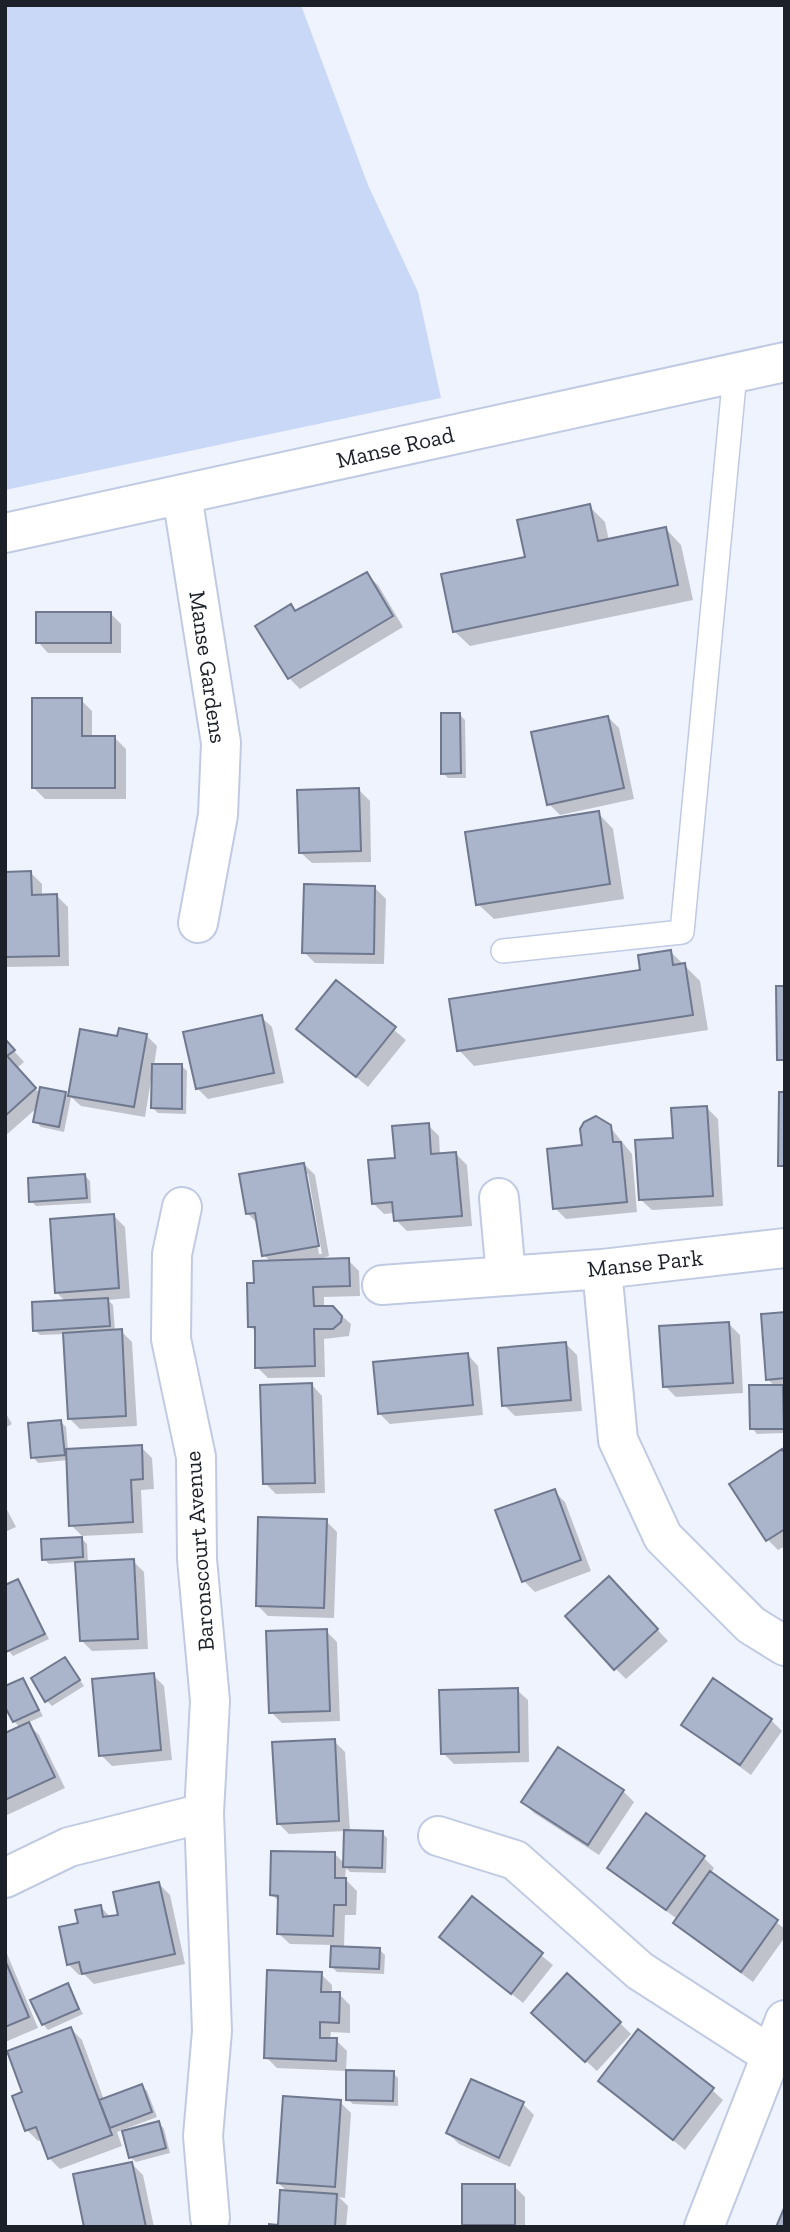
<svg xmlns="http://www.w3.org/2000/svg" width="790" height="2232" font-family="'Zilla Slab',serif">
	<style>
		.green { fill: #cad8f8 }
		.shadow { fill: #0003; fill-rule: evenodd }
		.building { fill: #aab4cb; stroke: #6f788e; stroke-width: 2 }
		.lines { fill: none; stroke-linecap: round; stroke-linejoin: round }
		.service-casing { stroke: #c0cae2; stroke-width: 26 }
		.minor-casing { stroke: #c0cae2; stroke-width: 42 }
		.service { stroke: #fff; stroke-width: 23 }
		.minor { stroke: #fff; stroke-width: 38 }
		.labels { text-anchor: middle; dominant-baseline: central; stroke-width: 6; stroke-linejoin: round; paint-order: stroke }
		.street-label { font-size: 23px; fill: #1c2029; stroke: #fff }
	</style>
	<rect width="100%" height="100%" fill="#eff3fd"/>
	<!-- green -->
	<path class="green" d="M5,5H301L368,185L418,292L441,398L5,490Z"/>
	<!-- shadow -->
	<path class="shadow" d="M589,506L605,522L609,541L666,529L681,545L693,600L470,646L454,631L527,558Z
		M367,575L378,585L403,627L300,689L289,678L291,606L297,612Z
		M110,613L121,624V653H48L38,642Z
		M81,700L92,711V738H115L126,749V799H45L34,788Z
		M460,715L465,720L466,778H448L443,773Z
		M608,717L619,728L634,799L560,815L549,804Z
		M359,790L370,801L371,862L312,863L301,853Z
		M598,813L613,829L624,899L494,919L478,904Z
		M31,873L42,884V897L57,896L68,907L69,966L5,967V874Z
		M375,888L386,899L384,964L315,963L304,952Z
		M671,952L700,981L708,1030L474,1066L459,1050L642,972Z
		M336,982L406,1040L368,1087L298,1029Z
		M261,1017L272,1027L284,1083L208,1099L197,1088Z
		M81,1032L119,1038L146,1035L157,1046L154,1066H182L187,1071L186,1114L158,1113L153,1108L151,1080L145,1117L81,1106L71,1097L64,1132L41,1127L35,1121L38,1107L5,1136V1041L24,1062L17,1068L41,1095L66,1094L69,1098Z
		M707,1108L718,1119L723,1206L652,1210L641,1200L675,1139Z
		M428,1125L439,1136L440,1155L456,1154L467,1165L472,1226L407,1231L396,1220L395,1213L384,1214L373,1203L397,1159Z
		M610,1127L632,1154L637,1212L566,1219L555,1208L584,1146Z
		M304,1164L315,1175L329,1256L313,1261L348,1260L359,1271L360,1296L324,1297V1308L332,1307L351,1324L349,1336L324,1339L325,1377L268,1378L257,1367L256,1332L250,1326L256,1284L271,1262L264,1255L259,1225L248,1214ZM305,1174H308L322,1254H319Z
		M85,1176L90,1181L91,1203L36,1206L31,1201Z
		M114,1216L125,1227L130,1298L108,1300L113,1305L115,1331H121L132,1342L137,1426L80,1429L69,1418L65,1334L40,1335L35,1330L66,1302L56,1292Z
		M785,1314V1433L757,1434L752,1428L775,1387L768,1379Z
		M729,1324L740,1335L743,1393L676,1397L665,1386Z
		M566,1344L577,1355L582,1411L515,1416L504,1405Z
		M468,1355L478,1366L483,1415L390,1424L380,1414Z
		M312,1385L322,1396L325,1493L276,1494L265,1483Z
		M5,1412L12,1424L5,1428Z
		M61,1422L66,1427L68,1450L141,1447L152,1458L154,1489L141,1490L143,1533L82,1536L71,1525L68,1460L38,1463L33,1457Z
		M785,1455V1546L778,1550L768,1540Z
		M554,1491L565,1502L591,1571L535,1592L524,1581L498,1511Z
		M5,1506L16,1527L5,1532Z
		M326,1521L337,1532L334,1618L268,1616L257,1605Z
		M81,1538L87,1544L88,1563L133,1561L144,1572L148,1649L92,1651L81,1640L77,1562L49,1564L44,1559Z
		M18,1581L49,1639L13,1656L5,1646V1587Z
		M620,1589L668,1641L626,1679L615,1668Z
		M326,1631L337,1642L340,1721L282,1723L271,1712Z
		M65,1659L84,1686L52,1706L47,1701Z
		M153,1675L164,1686L172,1760L112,1766L101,1755Z
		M22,1680L43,1716L27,1723L39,1735L65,1788L5,1816V1735L20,1728L14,1721Z
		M517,1690L528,1700L529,1762L454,1764L443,1753Z
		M771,1720L782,1731L751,1775L683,1725Z
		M334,1741L345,1752L350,1832L382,1833L387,1838L386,1873L350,1872L346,1868L345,1879L357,1891L356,1915H345L344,1948L379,1949L385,1955L384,1974L337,1972L332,1967V1945L290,1944L279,1934V1902L272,1894L335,1854L345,1864V1831L289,1834L278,1823Z
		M623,1791L634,1802L599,1855L534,1813L523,1802Z
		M703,1857L714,1868L711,1873L785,1929V1937L753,1982L686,1933L675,1923L677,1919L609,1868Z
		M159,1884L170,1895L185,1964L94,1984L84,1974L79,1975L68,1964L80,1924L100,1906L111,1918L120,1916Z
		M472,1899L553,1965L523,2003L441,1937Z
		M5,1949L38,2028L5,2042Z
		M321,1974L332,1985V1994H339L350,2005V2033L331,2032L330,2040H336L347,2051L346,2071L277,2068L266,2057Z
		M67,1985L83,2014L48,2030L43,2024Z
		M544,2023H620L631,2034L597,2071Z
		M71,2029L82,2040L104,2100L142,2086L147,2091L157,2117L117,2132L122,2146L60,2169L49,2158L42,2140L38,2141L27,2130L14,2097L25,2093Z
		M393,2073L398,2078V2106L353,2104L347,2099Z
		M600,2081L712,2090L723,2100L685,2150Z
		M340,2102L351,2113L345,2198L339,2197L348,2206L346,2227H271L280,2226L288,2192L278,2183Z
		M523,2104L534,2115L510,2167L459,2144L448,2133Z
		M159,2123L164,2129L170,2153L136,2162L130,2157L124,2130Z
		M132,2164L143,2175L154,2227H86Z
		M514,2186L525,2197V2227H464Z"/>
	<!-- building -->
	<path class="building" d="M590,504L598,541L666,527L678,585L453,632L441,574L525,557L517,520Z
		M367,572L393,616L288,679L255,626L291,604L295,611Z
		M36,612H111V643H36Z
		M32,698H82V736H115V788H32Z
		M441,713H460L461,773L441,774Z
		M608,716L624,788L547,805L531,732Z
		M359,788L361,851L299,853L297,790Z
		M599,811L610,884L476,905L465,832Z
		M31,871L32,895L57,894L59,956L5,957V872Z
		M304,884L375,886L374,954L302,953Z
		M671,950L673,965L685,963L693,1015L457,1051L449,999L640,970L638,955Z
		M336,980L396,1027L356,1077L296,1029Z
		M776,986H785V1060H777Z
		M262,1015L274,1073L196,1089L183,1032Z
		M119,1028L147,1034L134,1107L68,1096L80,1029L117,1036Z
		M5,1039L15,1050L7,1056L36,1088L5,1116Z
		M152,1064H182V1109L151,1108Z
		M40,1087L66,1092L59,1127L33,1122Z
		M779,1092H785V1166H778Z
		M707,1106L713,1196L639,1200L635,1140L673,1138L671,1108Z
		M596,1116L611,1125L613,1142H621L627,1202L553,1209L547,1149L582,1145L580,1129L584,1122Z
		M429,1123L431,1154L456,1152L462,1216L394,1221L392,1202L372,1204L368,1160L395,1158L392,1126Z
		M304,1163L319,1246L262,1256L255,1213L246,1214L239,1174Z
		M85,1174L87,1198L29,1202L28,1178Z
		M114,1214L119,1288L55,1293L50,1219Z
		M349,1258L350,1286L313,1287L314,1306H333L342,1316L341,1322L333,1329H314L315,1366L255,1368V1327H248L247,1283H254L253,1261Z
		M108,1298L110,1326L33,1331L32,1302Z
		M785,1312V1378L766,1380L761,1314Z
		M729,1322L733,1383L663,1387L659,1326Z
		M122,1329L126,1416L68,1419L63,1333Z
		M566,1342L571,1400L502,1406L498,1348Z
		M468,1353L473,1405L378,1414L373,1362Z
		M312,1383L315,1483L263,1484L260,1385Z
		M749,1385H783L784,1429H750Z
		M61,1420L65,1455L31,1458L28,1423Z
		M142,1445L143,1479L131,1480L133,1522L69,1526L66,1449Z
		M782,1449L785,1454V1529L766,1541L729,1484Z
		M555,1489L581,1560L522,1582L495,1510Z
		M258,1517L327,1519L324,1608L256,1606Z
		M82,1537L83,1557L42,1560L41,1539Z
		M134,1559L138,1639L80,1641L75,1562Z
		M609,1576L658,1629L614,1670L565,1616Z
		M18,1579L45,1634L6,1652L5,1585Z
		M327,1629L330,1711L269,1713L266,1631Z
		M65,1657L80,1680L45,1702L31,1678Z
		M154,1673L161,1750L99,1756L92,1679Z
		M23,1678L39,1710L13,1722L5,1707V1686Z
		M713,1678L772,1719L740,1765L681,1725Z
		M518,1688L519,1752L441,1754L439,1690Z
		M29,1722L55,1777L5,1800V1733Z
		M335,1739L339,1821L277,1824L272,1742Z
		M558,1747L624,1790L588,1845L521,1802Z
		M646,1813L705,1856L666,1910L607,1868Z
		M344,1830L383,1831L382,1868L343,1867Z
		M271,1851L335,1852V1878H346V1905H334L333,1936L277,1934L278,1896L270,1895Z
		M710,1871L778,1920L741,1972L673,1923Z
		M159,1882L175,1954L82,1974L79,1962L67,1965L59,1927L78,1923L75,1910L101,1905L103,1917L118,1915L113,1892Z
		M472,1896L543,1953L511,1994L439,1937Z
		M331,1946L380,1948L379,1969L330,1967Z
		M5,1960L29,2017L5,2027Z
		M267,1970L322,1972L321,1992H340L339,2023L320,2022V2038H337L336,2061L264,2058Z
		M567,1973L621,2022L585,2062L531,2013Z
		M68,1983L79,2009L42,2025L30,2000Z
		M71,2027L112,2135L48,2159L36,2127L25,2131L12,2096L22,2092L7,2051Z
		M638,2029L714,2088L673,2140L598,2081Z
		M346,2070L394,2071L393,2101L346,2100Z
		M471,2079L524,2102L499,2158L446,2133Z
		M142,2084L152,2112L110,2128L99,2100Z
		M283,2096L341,2100L335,2187L277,2183Z
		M159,2121L166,2148L129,2158L122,2131Z
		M132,2162L146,2227H84L73,2174Z
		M462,2184H515V2225H462Z
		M280,2190L337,2194L335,2227H269V2224L278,2225Z
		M785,2206V2227H776Z
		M462,2225H515V2227H462Z"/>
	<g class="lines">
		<!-- service casing -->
		<g class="service-casing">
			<path id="service" d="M503,951L682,932L735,373"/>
		</g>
		<!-- minor casing -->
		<g class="minor-casing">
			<path id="minor" d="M182,495L221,743L218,815L198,923
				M5,533L785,362
				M499,1198L506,1276
				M182,1207L172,1254L171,1339L196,1457L197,1559L210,1701L204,1813L212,2031L203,2136L210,2218
				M602,1269L618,1440L663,1537L751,1625L785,1646
				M382,1285L602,1269L785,1248
				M438,1836L515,1860L640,1971L769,2054
				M5,1878L69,1847L204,1813
				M704,2227L785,2020"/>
		</g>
		<!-- service -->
		<use href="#service" class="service"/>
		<!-- minor -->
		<use href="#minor" class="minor"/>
	</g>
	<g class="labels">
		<!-- street labels -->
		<g class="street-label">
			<text transform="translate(395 447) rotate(-13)">Manse Road</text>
			<text transform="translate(208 667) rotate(82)">Manse Gardens</text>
			<text transform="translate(645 1263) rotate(-6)">Manse Park</text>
			<text transform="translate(199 1551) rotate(-94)">Baronscourt Avenue</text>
		</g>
	</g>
	<!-- border -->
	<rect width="790" height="2232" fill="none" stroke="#1c2029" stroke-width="14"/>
</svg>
